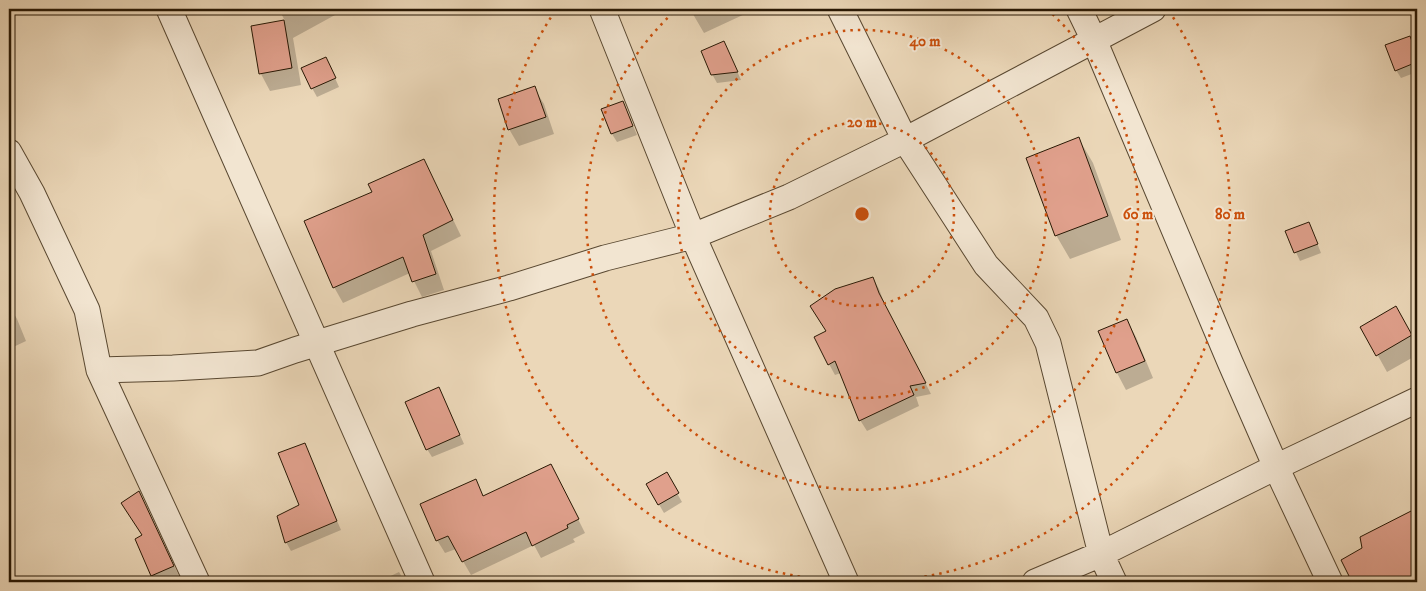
<svg xmlns="http://www.w3.org/2000/svg" width="1426" height="591" font-family="'IM FELL DW Pica',serif">
	<style>
		.shadow { fill: #0003 }
		.building { fill: #e0a08c; stroke: #281804 }
		.lines { fill: none; stroke-linecap: round; stroke-linejoin: round }
		.minor-casing { stroke: #594831; stroke-width: 27 }
		.minor { stroke: #f2e5d1; stroke-width: 25 }
		.ring { fill: none; stroke: #cb4f0b; stroke-width: 2.5; stroke-dasharray: 2.5 5 }
		.centre { fill: #cb4f0b; stroke: #f2e5d1; stroke-width: 2.5 }
		.ring-label { font-size: 15px; text-anchor: middle; font-weight: bold; fill: #cb4f0b; stroke: #f2e5d1; stroke-width: 4; stroke-linejoin: round; paint-order: stroke }
	</style>
	<rect width="100%" height="100%" fill="#ebd7b8"/>
	<filter id="stains"><feTurbulence type="fractalNoise" baseFrequency=".004" numOctaves="4"/><feColorMatrix values="0 0 0 0 .2 0 0 0 0 .09 0 0 0 0 .02 0 0 0 .5 -.17"/></filter>
	<radialGradient id="worn" r=".72"><stop offset=".6" stop-color="#630" stop-opacity="0"/><stop offset="1" stop-color="#630" stop-opacity=".3"/></radialGradient>
	<!-- shadow -->
	<path class="shadow" d="M279,9H354L335,15L293,38L301,85L270,91L261,74L252,27L285,21Z
		M690,9H742L745,14L704,33Z
		M1409,37L1417,54V72L1401,78L1396,70Z
		M728,51L741,80L717,83L712,74Z
		M330,67L339,87L317,97L312,88Z
		M534,88L544,104L554,134L519,146L509,129Z
		M623,102L637,135L617,142L612,134Z
		M1079,139L1093,163L1121,240L1070,259L1056,235Z
		M432,176L461,236L431,251L444,290L422,297L410,273L343,303L334,287Z
		M1309,223L1321,253L1300,261L1287,232Z
		M873,278L879,289L885,305L931,394L916,397L919,406L867,431L860,420L841,373L835,375L829,364L827,332Z
		M9,305L17,319L26,341L9,349Z
		M1395,308L1417,346V355L1387,372L1362,327Z
		M1127,321L1136,337L1153,378L1126,390L1117,373L1099,332Z
		M443,397L464,444L432,457L427,449Z
		M304,444L341,530L291,551L286,542L300,505Z
		M551,465L585,533L573,539L575,542L541,558L534,545L471,575L456,549L445,553L437,540L475,481L484,497Z
		M666,474L682,502L664,513L647,484Z
		M139,493L181,580L176,582H156L136,539L143,536Z
		M1417,502V582H1353L1342,561L1364,549L1415,510L1413,504Z
		M399,572L405,582H378Z"/>
	<!-- building -->
	<path class="building" d="M284,20L292,68L259,74L251,26Z
		M1410,36L1417,55V62L1395,71L1385,45Z
		M724,41L738,72L711,75L701,51Z
		M326,57L336,78L311,89L301,68Z
		M535,86L546,117L508,130L498,99Z
		M623,101L633,126L611,134L601,109Z
		M1079,137L1108,216L1055,236L1026,158Z
		M424,159L453,220L423,235L436,274L412,282L403,257L333,288L304,221L372,192L368,184Z
		M1309,222L1318,244L1294,253L1285,231Z
		M873,277L879,293L926,383L910,386L914,395L859,421L835,361L828,365L814,337L826,331L810,306L835,289Z
		M1396,306L1412,335L1376,356L1360,327Z
		M1127,319L1145,361L1116,373L1098,331Z
		M439,387L460,435L426,450L405,402Z
		M305,443L337,521L285,543L277,516L299,505L278,453Z
		M551,464L579,519L567,525L568,528L532,546L526,532L462,562L448,536L436,541L420,504L476,479L483,496Z
		M667,472L679,493L658,505L646,484Z
		M139,491L174,566L151,576L135,539L142,535L121,503Z
		M1417,508V582H1352L1341,560L1362,548L1360,537Z"/>
	<g class="lines">
		<!-- minor casing -->
		<g class="minor-casing">
			<path id="minor" d="M169,9L422,582
				M602,9L693,236L846,582
				M840,9L905,140L986,265L1036,318L1048,343L1101,554L1114,582
				M1079,9L1094,40L1230,362L1276,467L1330,582
				M9,152L32,193L87,310L99,370L197,582
				M99,370L173,368L258,363L295,350L412,314L509,288L605,258L693,236L789,197L905,140L1153,9
				M1035,582L1101,554L1276,467L1417,400"/>
		</g>
		<!-- minor -->
		<use href="#minor" class="minor"/>
	</g>
	<!-- distance rings -->
	<g class="ring">
		<circle cx="862" cy="214" r="92"/>
		<circle cx="862" cy="214" r="184"/>
		<path d="M1047 9A276 276 0 1 1 677 9"/>
		<path d="M1169 11A368 368 0 1 1 555 11"/>
	</g>
	<circle cx="862" cy="214" r="8" class="centre"/>
	<g class="ring-label">
		<text x="925" y="46">40 m</text>
		<text x="862" y="127">20 m</text>
		<text x="1138" y="219">60 m</text>
		<text x="1230" y="219">80 m</text>
	</g>
	<!-- margin -->
	<rect width="1426" height="591" fill="none" stroke="#ebd7b8" stroke-width="30"/>
	<rect x="10" y="10" width="1406" height="571" fill="none" stroke="#281804" stroke-width="2.5"/>
	<rect x="15" y="15" width="1396" height="561" fill="none" stroke="#281804"/>
	<rect width="100%" height="100%" filter="url(#stains)"/>
	<rect width="100%" height="100%" fill="url(#worn)"/>
</svg>
